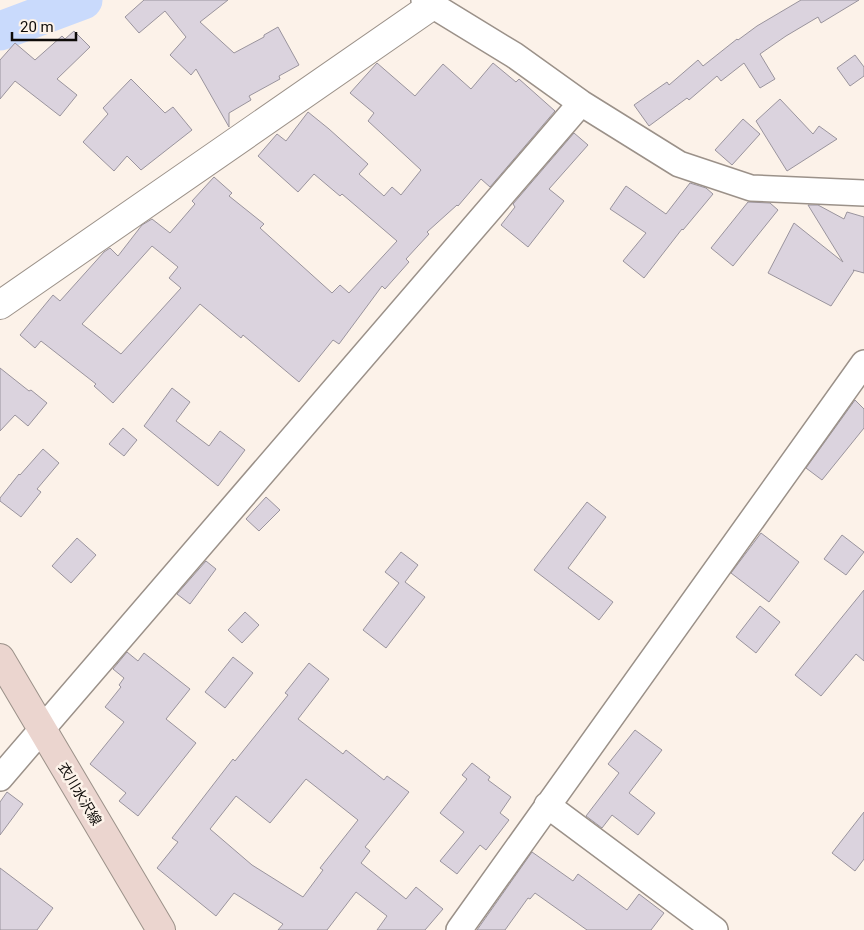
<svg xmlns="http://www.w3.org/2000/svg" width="864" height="930" font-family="Roboto,'Noto Sans JP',sans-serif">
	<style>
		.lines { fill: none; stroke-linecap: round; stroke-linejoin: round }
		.river { stroke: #c9dafc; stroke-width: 39 }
		.building { fill: #dbd3de; stroke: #9a949d; fill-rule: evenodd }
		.minor-casing { stroke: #9b9189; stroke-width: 28 }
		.tertiary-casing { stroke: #9b9189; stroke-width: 30 }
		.secondary-casing { stroke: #9b9189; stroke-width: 30 }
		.minor { stroke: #fff; stroke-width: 25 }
		.tertiary { stroke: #fff; stroke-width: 28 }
		.secondary { stroke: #ebd5cf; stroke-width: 28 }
		.labels { text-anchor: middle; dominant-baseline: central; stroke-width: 5; stroke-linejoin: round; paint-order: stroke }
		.street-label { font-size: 14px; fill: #0e0b08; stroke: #fcf2e9 }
	</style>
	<rect width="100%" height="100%" fill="#fcf2e9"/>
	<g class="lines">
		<!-- river -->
		<path class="river" d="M0,31L83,0"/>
	</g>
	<!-- building -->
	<path class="building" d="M144,0H228L200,22L234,53L264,37V35L278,27L299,65L279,76L280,79L249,96L251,100L229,113V127L196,69L191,75L170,55L186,37L165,11L139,33L125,17Z
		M801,0H859L821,23L818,17L786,36L760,54L775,79L760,88L744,63L721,81L717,76L689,100L687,98L649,126L634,105L667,82L669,85L698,60L703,66L737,39L738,40L757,26Z
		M74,31L90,47L57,79L77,95L60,116L15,81L0,99V60L15,43L35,60L62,36L65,39Z
		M855,55L864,67V76L850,86L837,68Z
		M377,63L415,96L443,64L471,89L493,63L516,82L519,79L555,111L490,187L481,179L458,206L457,205L427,232L429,234L406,259L409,262L385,289L382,286L339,344L333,340L299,382L243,335L241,338L200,304L113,403L94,386L96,384L41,341L35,348L20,335L53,295L60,301L104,252L110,248L118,256L142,225L152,219L170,233L195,204L192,201L214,177L232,193L229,196L264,224L260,228L332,293L340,285L349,293L397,241L342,194L340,196L314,174L298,192L258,156L277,134L286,141L308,112L329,129L368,164L359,174L384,196L392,187L401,195L421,170L368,121L374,113L350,93ZM152,246L178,267L169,278L181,288L121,354L82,324Z
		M131,79L165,113L173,107L192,130L141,170L127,156L114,171L83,142L108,114L103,108Z
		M780,99L813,134L819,126L837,139L787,171L756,121Z
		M743,119L760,134L732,165L715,150Z
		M574,133L588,145L549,189L564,201L528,247L501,225L515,207L513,204Z
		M690,183L706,188L713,194L683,230L682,229L644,278L623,261L646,233L610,209L626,186L666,214Z
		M748,202L770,203L778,210L733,266L711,248Z
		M808,205H818L844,219L847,212L864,217V273L853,270L854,271L831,306L768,273L794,223L843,262Z
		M0,368L29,391L31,390L47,403L28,426L15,415L0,431Z
		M172,388L190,402L176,421L209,446L220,431L245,450L218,486L144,426Z
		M855,400L864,409V428L822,480L806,468Z
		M123,428L137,440L124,456L109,444Z
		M43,449L59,463L37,489L41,492L21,517L0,501V498L19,474L20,475Z
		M266,497L280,510L259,531L246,519Z
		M587,502L606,517L568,568L613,602L599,620L534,570Z
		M761,533L799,562L769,602L731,573Z
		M842,535L864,552L846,575L824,559Z
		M77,538L96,555L71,583L52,566Z
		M401,552L418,565L405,582L425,597L386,648L363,630L399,583L385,572Z
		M206,561L216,569L190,604L177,594Z
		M864,590V661L856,654L821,696L795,675Z
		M760,606L780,622L756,653L736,637Z
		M245,612L259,625L242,643L228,630Z
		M127,652L138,661L144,653L190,689L166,719L196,743L138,816L119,801L126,793L90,764L124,722L105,707L121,687L119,685L124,678L113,669Z
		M233,657L253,673L225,708L205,692Z
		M309,663L329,679L298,719L343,754L346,750L384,780L387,776L409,792L365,847L370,851L361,863L406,899L416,887L443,909L425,930H377L387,916L356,892L327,930H278L283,924L234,893L216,916L157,868L178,842L172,838L233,759L235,761L288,695L285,693ZM306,779L358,820L320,868L323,870L303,897L252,865L210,829L236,796L270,823Z
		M635,730L662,750L629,793L655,813L638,835L612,815L602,828L586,816L619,773L608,764Z
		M472,763L490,777L488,780L511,797L500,813L509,820L486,850L480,845L457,874L440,861L464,832L440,813L467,779L462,775Z
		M7,792L23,804L0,835V802Z
		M864,812V859L855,871L832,853Z
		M532,852L573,881L578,874L627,910L639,894L664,913L651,930H587L535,893L530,899L528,898L505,930H477Z
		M0,868L53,908L37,930H0Z"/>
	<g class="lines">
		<!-- minor casing -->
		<g class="minor-casing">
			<path id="minor" d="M424,0L514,55L581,103L679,164L751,188L864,193
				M0,778L581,103
				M547,805L715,930
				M459,930L864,363"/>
		</g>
		<!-- tertiary casing -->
		<g class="tertiary-casing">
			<path id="tertiary" d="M0,305L433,5"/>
		</g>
		<!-- secondary casing -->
		<g class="secondary-casing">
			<path id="secondary" d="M0,658L161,930"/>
		</g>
		<!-- minor -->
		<use href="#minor" class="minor"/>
		<!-- tertiary -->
		<use href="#tertiary" class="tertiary"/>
		<!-- secondary -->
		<use href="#secondary" class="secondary"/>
	</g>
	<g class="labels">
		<!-- street labels -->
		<g class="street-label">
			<text transform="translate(80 794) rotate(59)">衣川水沢線</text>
		</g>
	</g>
	<!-- scale -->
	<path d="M12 32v8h64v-8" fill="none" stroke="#0e0b08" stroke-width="2.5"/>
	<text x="20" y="32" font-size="15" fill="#0e0b08" stroke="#fcf2e9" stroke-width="4" paint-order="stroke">20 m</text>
</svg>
